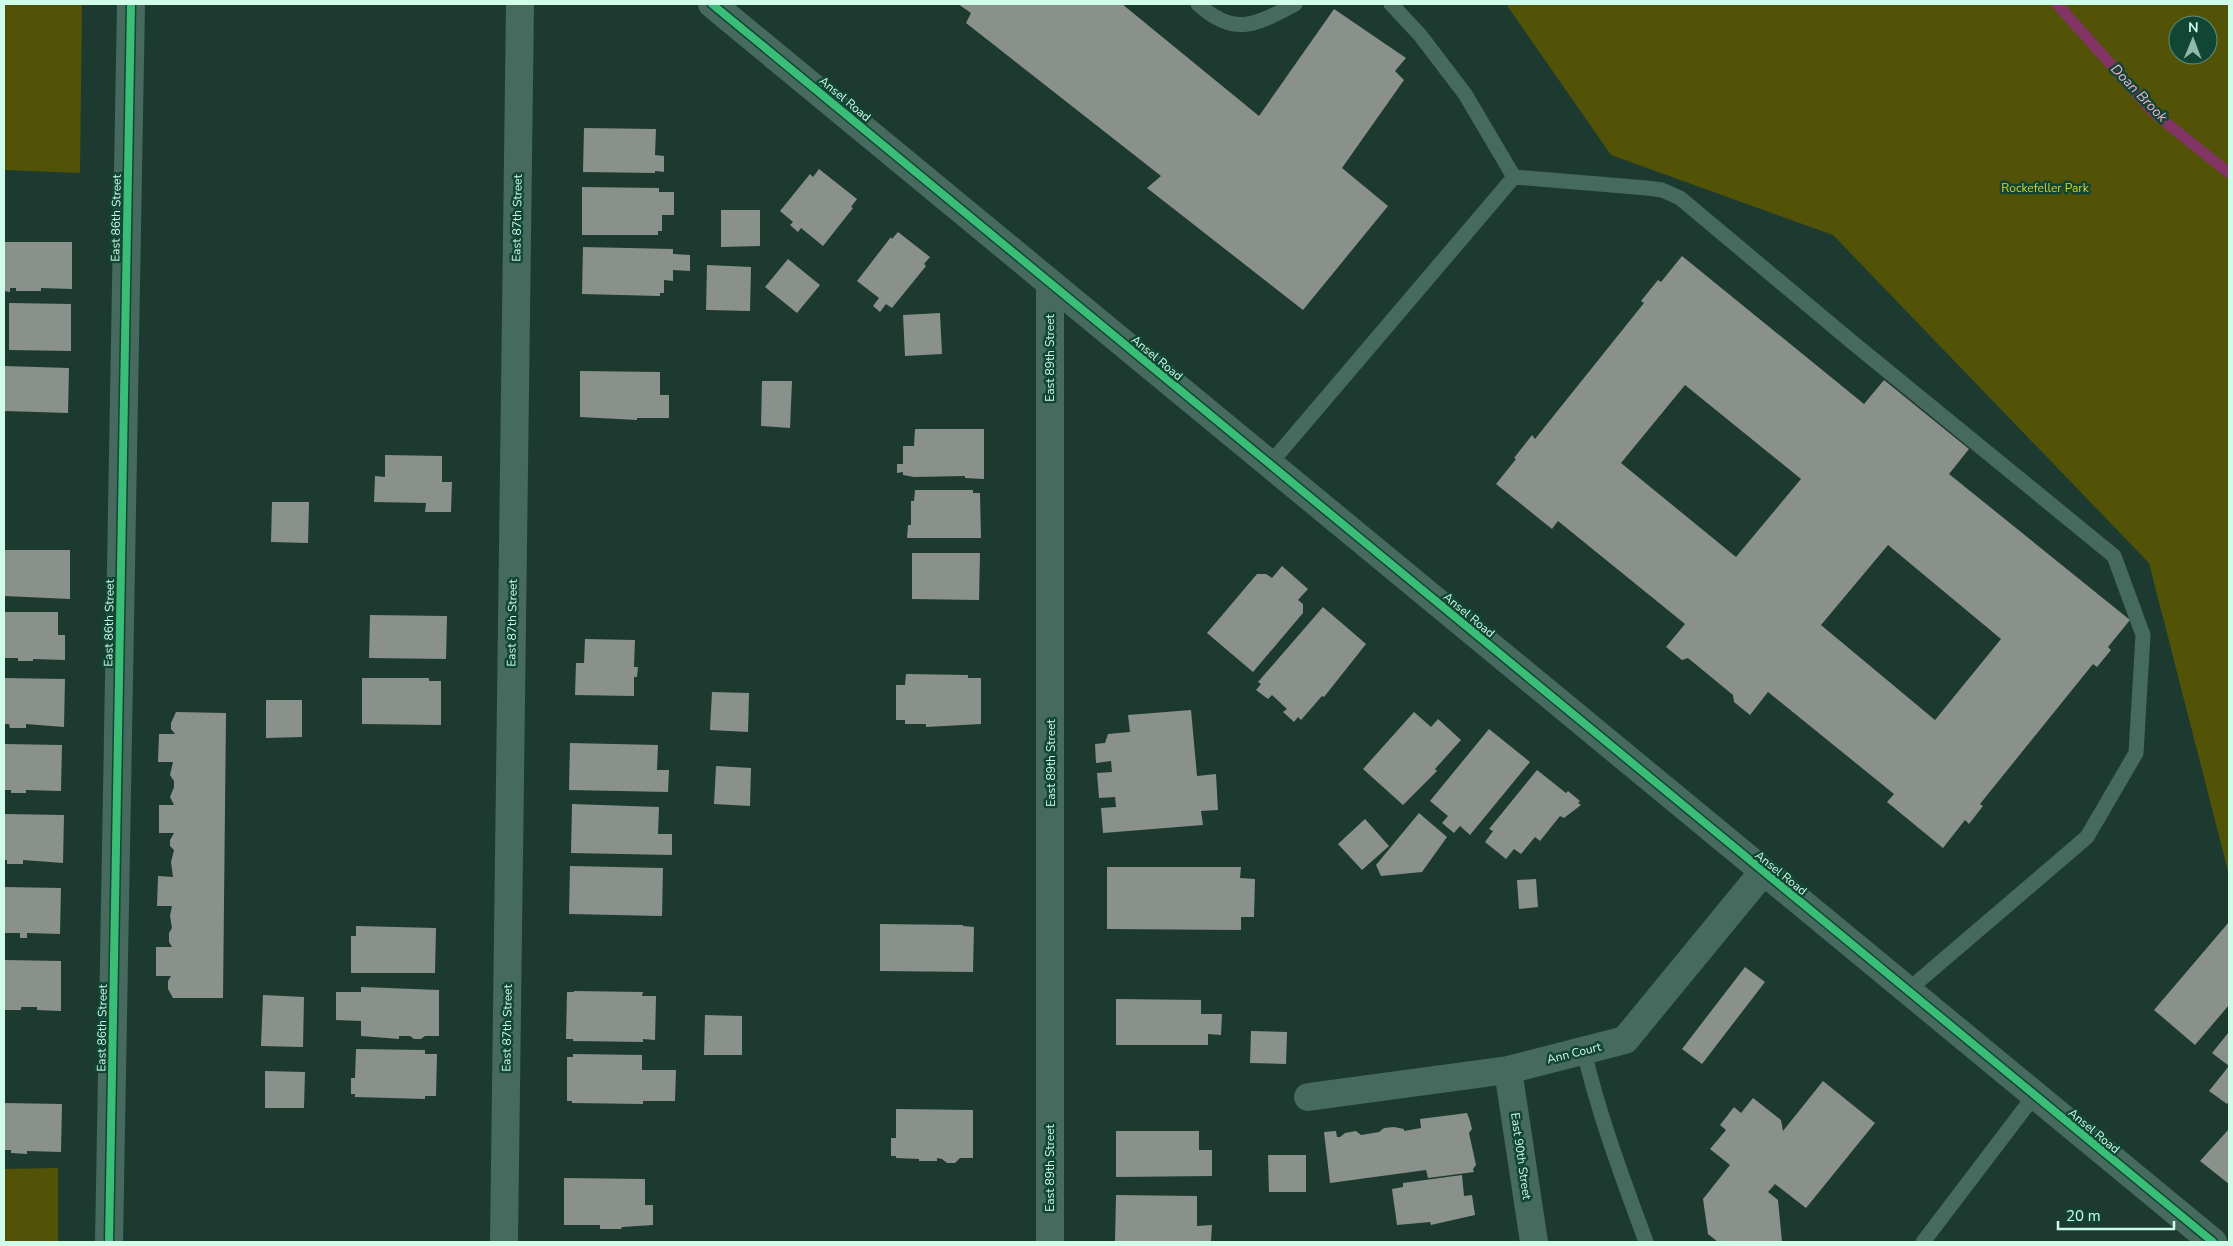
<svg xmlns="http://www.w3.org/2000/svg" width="2233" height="1246" font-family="'Nunito Sans',sans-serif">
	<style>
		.green { fill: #535307; fill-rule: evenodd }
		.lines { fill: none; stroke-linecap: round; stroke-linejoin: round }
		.stream { stroke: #823465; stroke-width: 11 }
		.building { fill: #8a918a; fill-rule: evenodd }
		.lane { stroke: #466a5d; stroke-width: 15 }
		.street { stroke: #466a5d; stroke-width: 28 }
		.cycleway-casing { stroke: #114634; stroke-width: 11 }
		.cycleway { stroke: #3abd76; stroke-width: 8 }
		.labels { text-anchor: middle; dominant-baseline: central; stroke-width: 5; stroke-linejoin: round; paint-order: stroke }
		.street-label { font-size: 12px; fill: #d0fde9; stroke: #114634 }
		.park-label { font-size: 12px; fill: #d9cf30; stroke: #114634 }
		.water-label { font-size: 14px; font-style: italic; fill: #f8aed6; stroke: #114634 }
	</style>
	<rect width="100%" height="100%" fill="#1d3a30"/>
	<!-- green -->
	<path class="green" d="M4,4H82L80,173L4,170Z
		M1506,4H2229V875L2149,563L1833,235L1611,155ZM2178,25H2208V55H2178Z
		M58,1168V1242H4V1169Z"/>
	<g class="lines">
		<!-- stream -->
		<path class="stream" d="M2057,4L2154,113L2229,173"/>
	</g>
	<!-- building -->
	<path class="building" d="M958,4H1122L1259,116L1334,9L1406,58L1395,71L1404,80L1342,168L1388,206L1303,310L1147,188L1161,176L966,23L971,13Z
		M584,128L656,129L655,155L664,156V172L655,171V173L583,172Z
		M819,169L857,199L851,207L853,208L823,246L801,228L798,232L790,225L793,222L780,211L810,174L813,177Z
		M582,187L659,188V192H674V215H662V231H658V235H582Z
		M721,210H760V246L721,247Z
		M898,232L930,257L924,264L926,266L892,308L886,304L880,312L873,306L879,298L857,281L891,237L892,239Z
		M4,242H72V289L41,288V291H16V288H10V292L4,291Z
		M583,247L673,249V254L690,255V271L673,270V281L664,280V293H660V296L582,294Z
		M1682,256L1864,404L1884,380L1969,449L1949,474L2130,620L2108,647L2111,650L2097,667L2093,664L1980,804L1983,806L1969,824L1965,820L1943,848L1887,802L1894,794L1768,692L1750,715L1734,702L1733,695L1688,658L1682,660L1666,647L1685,624L1558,521L1552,529L1496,484L1516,459L1514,458L1532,435L1535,439L1644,303L1641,301L1658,280L1661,282ZM1685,385L1801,479L1736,557L1621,463ZM1888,545L2001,639L1935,720L1821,625Z
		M788,259L820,285L797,313L765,287Z
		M707,265L751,267L750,311L706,310Z
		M9,303L71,304V351L9,350Z
		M940,313L942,354L905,356L903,315Z
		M4,366L69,368L68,413L4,411Z
		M580,371L660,372V395H669V418H637V420L580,417Z
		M762,381H792L790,428L761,426Z
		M915,429H984V479L965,478V476L914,477L903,475V472L897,473V464H903V446H914Z
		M385,455L442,456V482H452L451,512H425L426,503L374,502L375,476L385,477Z
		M915,490H973V493H980L981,538H907L908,525H911V501H914Z
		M272,502H309L308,543L271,542Z
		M4,550H70V599L4,596Z
		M912,553H980L979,600L912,599Z
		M1282,566L1308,589L1298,600L1303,604V613L1253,672L1207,633L1257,574H1266L1272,578Z
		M1323,607L1366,644L1324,697L1322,696L1301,720L1298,717L1294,722L1283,712L1287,709L1272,695L1268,699L1256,690L1261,684L1258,682Z
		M4,612H58V635H65V660L33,659V661H18V658H4Z
		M370,615L447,616L446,659L369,658Z
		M585,639L635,640L634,667H638L637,677H634V696L575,695L576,663H584Z
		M906,674L968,675V678H981V724L926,727V724H905V720H896V685H905Z
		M4,678L65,679L64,727L26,724V728H10L9,724H4Z
		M362,678H429V681H441V725L362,724Z
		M712,692L749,693L748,732L710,730Z
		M266,700H302V737L266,738Z
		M1191,710L1197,776L1216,774L1218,810L1201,811L1203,825L1103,833L1101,808L1116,807L1115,797L1099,798L1097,773L1112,772L1111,761L1096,763L1095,744L1105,743L1108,734L1130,732L1128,715Z
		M176,712L226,713L223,998H173L168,989V981L171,976H156V947H172L169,942V933L172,928L170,916L172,906H157L158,876L173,877L171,862L174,850L170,846V840L174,833H159V805H174L170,797L174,787V781L170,775L173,762H158L159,734H175L171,729V723Z
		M1414,712L1431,727L1438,719L1461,740L1435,769L1437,771L1403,805L1363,769Z
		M1489,729L1530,762L1470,835L1460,826L1454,833L1442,823L1448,816L1430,801Z
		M570,743L658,745L657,770H669L668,792L569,790Z
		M4,744L62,745L61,791L26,790V793H11V790H4Z
		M716,766L751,768L750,806L714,804Z
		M1537,770L1566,793L1568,791L1580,801L1578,803L1581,805L1564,818L1560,816L1540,841L1535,837L1521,854L1514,849L1506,859L1485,842L1493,831L1489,829Z
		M572,804L659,807L658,834H672V855L571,853Z
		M1419,813L1447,837L1422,872L1381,876L1376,865Z
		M4,814L64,815L63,863L23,860V864H7V860H4Z
		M1365,819L1389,846L1362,870L1338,844Z
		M570,866L663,868L662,916L569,914Z
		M1107,867H1241L1240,878L1255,879L1254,917H1241V930L1107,929Z
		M1536,879L1538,907L1519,909L1517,880Z
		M4,887L61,888L60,934L27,933V938H20V933H4Z
		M2229,922V1005L2195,1045L2154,1010Z
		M880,924L963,925V926L974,927L973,972L880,971Z
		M356,926L436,928L435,973H351V936H356Z
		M4,960L61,961V1011L37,1010V1007H21V1010H4Z
		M1745,967L1765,982L1702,1064L1682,1049Z
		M361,987L439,990V1036H425L421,1039H414L410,1036H399V1039L361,1036V1021L336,1020V992H361Z
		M574,991L643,992L642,996H656L655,1040L643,1039V1042L573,1041V1039H566L567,992H574Z
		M263,995L304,997L303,1047L261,1046Z
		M1116,999L1201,1000V1014H1222L1221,1035L1208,1034V1045H1116Z
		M705,1015L742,1016V1055H704Z
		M1251,1031L1287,1032L1286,1064L1250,1063Z
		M2229,1032V1101L2227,1104L2209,1091L2229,1066L2212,1053Z
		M356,1049L425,1050V1054H437L436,1096H425V1099L355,1097V1094H351V1078H355Z
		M573,1054L642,1055V1070H676L675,1101H643V1104L572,1103V1101H567V1057H573Z
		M265,1071L305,1072L304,1108H265Z
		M1823,1081L1875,1123L1806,1208L1775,1184L1768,1192L1778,1200L1782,1242H1718L1708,1234L1703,1199L1730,1165L1710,1149L1726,1130L1720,1125L1734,1107L1741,1113L1753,1098L1781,1120L1783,1131Z
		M4,1103L62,1104L61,1152L27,1151V1154L11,1153V1150H4Z
		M896,1109L973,1110V1158H960L955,1163H947L942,1159L937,1158V1161H919V1159L896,1158V1156H891V1138H896Z
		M1467,1113L1470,1121L1472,1129L1469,1133L1476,1165L1473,1169L1474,1172L1428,1178L1426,1170L1330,1183L1324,1132L1336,1131L1337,1137H1340L1345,1133L1356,1131L1361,1135L1379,1132L1384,1128L1394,1127L1404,1129V1131L1421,1128L1420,1119Z
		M2229,1129V1184L2200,1161Z
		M1116,1131H1199V1150H1212V1176L1116,1177Z
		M1268,1155H1306V1192H1269Z
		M1462,1175L1464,1196L1472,1195L1475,1215L1431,1225L1430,1222L1397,1225L1392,1189L1403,1187V1183Z
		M564,1178L645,1179V1205H653V1225L622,1227L621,1229H600V1225H564Z
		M1116,1195L1197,1196V1226L1212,1225L1211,1241H1115Z"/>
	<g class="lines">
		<!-- lane -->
		<path class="lane" d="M1198,4C1235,38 1257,24 1295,4
			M1514,177L1647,188L1662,190L1680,198L1852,342L2114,556L2143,635L2136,753L2087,837L1907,991
			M1269,465L1514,177L1465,94L1420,35L1391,4
			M1584,1051C1599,1116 1623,1179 1646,1242
			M1923,1242L2034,1096"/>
		<!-- street -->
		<path class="street" d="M712,4L2213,1242
			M1508,1070L1534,1242
			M1308,1097L1508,1070L1625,1040L1763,872
			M109,1242L131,4
			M504,1242L520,4
			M1050,1242V285"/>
		<!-- cycleway casing -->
		<g class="cycleway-casing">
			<path id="cycleway" d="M712,4L2213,1242
				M109,1242L131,4"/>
		</g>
		<!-- cycleway -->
		<use href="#cycleway" class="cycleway"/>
	</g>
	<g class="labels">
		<!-- street labels -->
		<g class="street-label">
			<text transform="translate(845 99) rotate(40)">Ansel Road</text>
			<text transform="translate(116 218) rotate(-89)">East 86th Street</text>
			<text transform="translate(517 218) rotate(-89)">East 87th Street</text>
			<text transform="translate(1050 358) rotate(-90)">East 89th Street</text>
			<text transform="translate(1157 358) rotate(40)">Ansel Road</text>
			<text transform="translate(1469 615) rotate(40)">Ansel Road</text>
			<text transform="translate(109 623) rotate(-89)">East 86th Street</text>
			<text transform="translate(512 623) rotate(-89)">East 87th Street</text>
			<text transform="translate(1051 763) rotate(-90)">East 89th Street</text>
			<text transform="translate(1781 873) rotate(39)">Ansel Road</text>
			<text transform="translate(102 1028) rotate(-89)">East 86th Street</text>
			<text transform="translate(507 1028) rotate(-89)">East 87th Street</text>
			<text transform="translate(1574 1053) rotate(-14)">Ann Court</text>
			<text transform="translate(2094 1131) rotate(40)">Ansel Road</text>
			<text transform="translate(1521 1156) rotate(82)">East 90th Street</text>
			<text transform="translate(1050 1168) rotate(-90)">East 89th Street</text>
		</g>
		<!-- park labels -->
		<g class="park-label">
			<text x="2045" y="188">Rockefeller Park</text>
		</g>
		<!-- water labels -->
		<g class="water-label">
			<text transform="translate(2139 93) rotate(46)">Doan Brook</text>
		</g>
	</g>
	<!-- border -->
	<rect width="2233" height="1246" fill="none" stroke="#d0fde9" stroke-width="10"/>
	<!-- north arrow -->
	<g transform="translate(2193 40) rotate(1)"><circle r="24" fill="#114634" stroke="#5d8f7c"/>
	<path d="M0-4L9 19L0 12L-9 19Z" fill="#91b9a8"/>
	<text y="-8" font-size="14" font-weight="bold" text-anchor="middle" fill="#d0fde9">N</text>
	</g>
	<!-- scale -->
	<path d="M2058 1221v8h116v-8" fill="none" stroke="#d0fde9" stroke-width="2.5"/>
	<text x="2066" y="1221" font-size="15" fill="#d0fde9" stroke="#114634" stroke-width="4" paint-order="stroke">20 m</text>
</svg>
